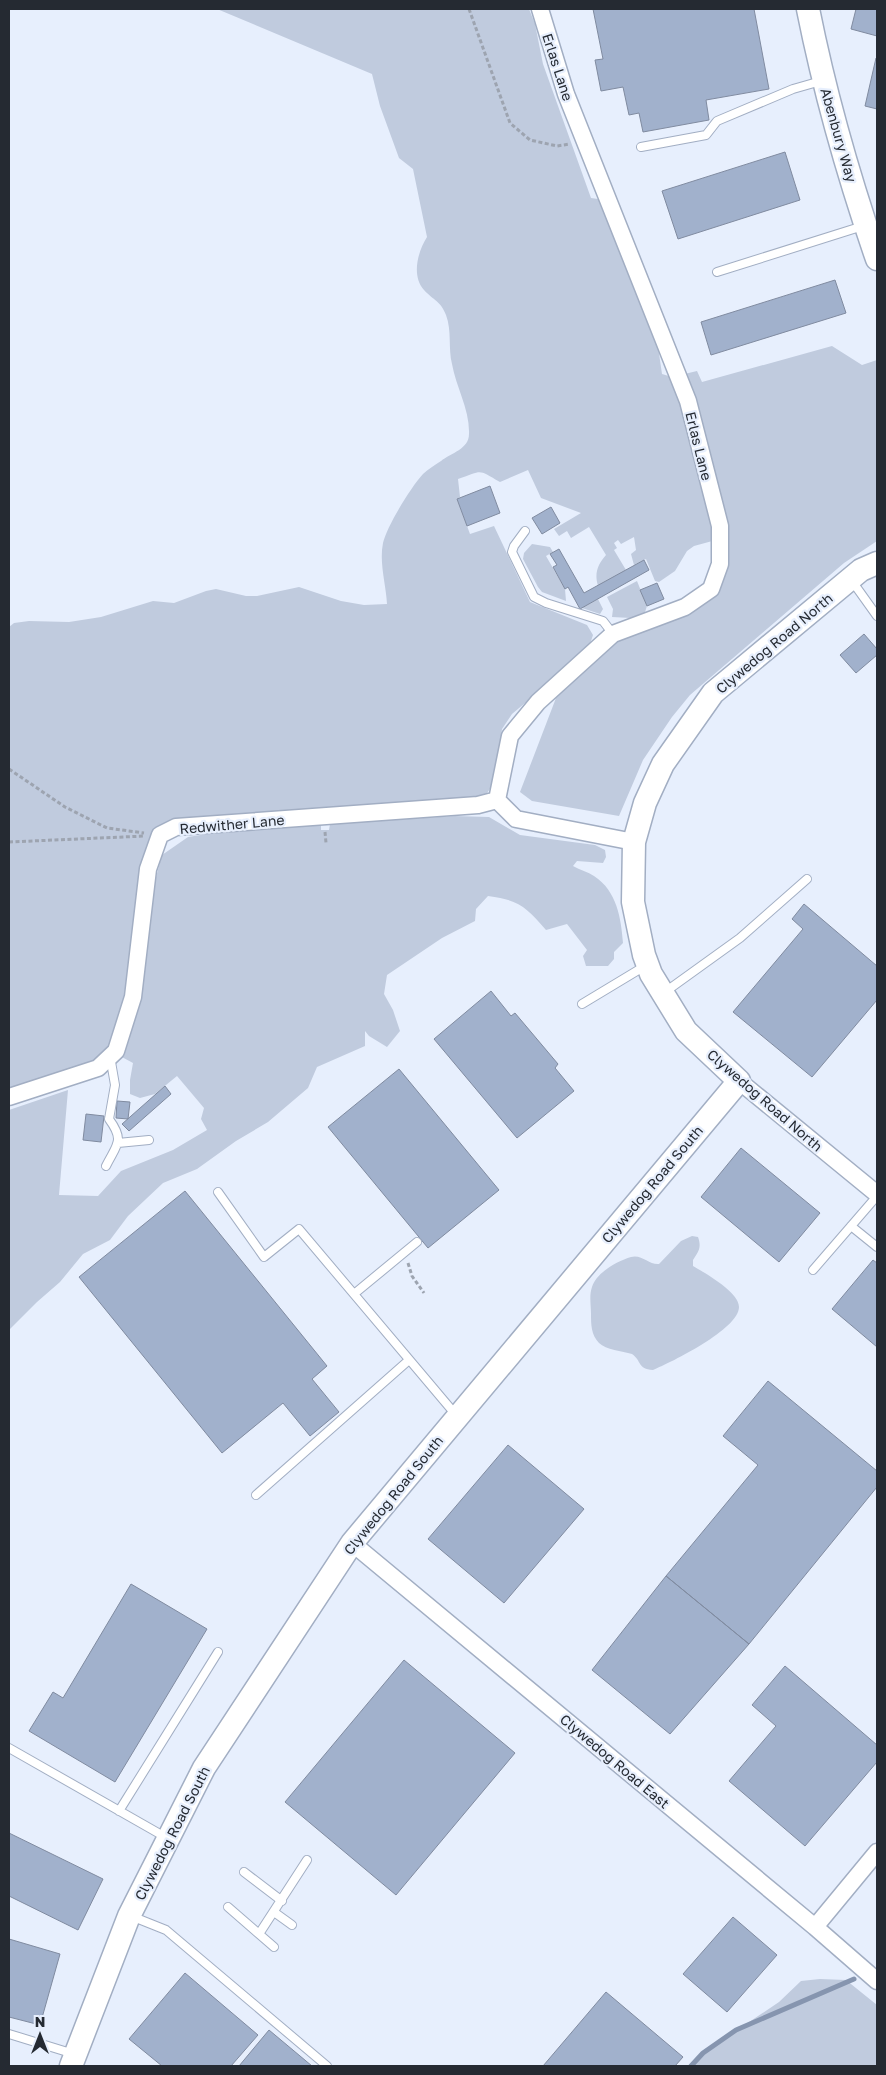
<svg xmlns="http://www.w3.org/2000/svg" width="886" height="2075" font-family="'Golos Text',sans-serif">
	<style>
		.green { fill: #c0cbde }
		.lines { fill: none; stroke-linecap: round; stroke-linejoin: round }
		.stream { stroke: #8695af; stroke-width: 5 }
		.building { fill: #a1b1cc; stroke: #808ba0 }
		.lane-casing { stroke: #a2aec3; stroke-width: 10 }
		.street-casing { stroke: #a2aec3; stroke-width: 19 }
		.secondary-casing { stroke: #a2aec3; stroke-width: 25 }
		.path { stroke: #9da4b0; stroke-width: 3; stroke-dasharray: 4 2.5; stroke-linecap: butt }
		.lane { stroke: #fff; stroke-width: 8 }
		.street { stroke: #fff; stroke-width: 16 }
		.secondary { stroke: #fff; stroke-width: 22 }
		.labels { text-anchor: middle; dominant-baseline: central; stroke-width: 4.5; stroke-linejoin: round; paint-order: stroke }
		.street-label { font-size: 14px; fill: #252a32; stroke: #e7effd }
	</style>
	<rect width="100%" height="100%" fill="#e7effd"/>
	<!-- green -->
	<path class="green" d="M217,9H529L535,24L543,64L591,198L598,199L609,215L656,333L662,374L672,377L697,371L702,382L832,346L862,365L877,360V541L844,563L690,695L672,717L643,760L619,816L532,801L520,792L556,698L617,640L717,592L716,540L694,546L687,551L675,571L659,582L655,581L646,559L634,565L631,554L636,550L634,537L621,544L618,540L614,543L617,548L614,550L626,570L598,586C594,573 598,564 606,555L589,527L571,538L567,531L559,536L554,529L581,513L541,498L528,470L500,482C477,469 484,470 458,479L460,497L457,499L470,534L494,526L530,602L587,625L593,635L588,650L512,714L502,729L495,782L487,793L475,800L159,830L127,994L110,1050L87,1067L9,1092V627L14,623L29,621L69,622L101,617L153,601L174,603L206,591L216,589L246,596H257L299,587L341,601L364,605L387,604C386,584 379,563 383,543C387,526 411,487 423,474C428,469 435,465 441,461C451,453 469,449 469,434C470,410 456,387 452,364C448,348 452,331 446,315C440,300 434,301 424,290C411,276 418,251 427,237L413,169L399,158L380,106L372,74Z
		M532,544L550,547L553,552L546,556L565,589L566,601L542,592L538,587L523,559L524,553Z
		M637,581L647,606L644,615L631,618L612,617L613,609L607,597Z
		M598,599L603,609L600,614L582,608Z
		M455,816L489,817L520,835L595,845L605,850L606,857L603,863L577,861L573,866C580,870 588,872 594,876C617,891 621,918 623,943L614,952V959L608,966H586L583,956L587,950L567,924L546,930C526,907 519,900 488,896L476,909L475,921L442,938L387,975L384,994L393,1010L400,1031L387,1047L369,1036L365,1031V1046L317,1067L308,1088L268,1122L236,1141L197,1169L163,1183L128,1216L110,1240L83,1254L60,1282L37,1302L9,1330V1110L68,1090L59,1195L98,1196L121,1171L173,1150L207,1130L201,1119L204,1108L177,1076L155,1094L140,1098L130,1094V1080L133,1063L120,1056L149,903L162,855L188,837L207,834L321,825V830H329L330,824Z
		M692,1236L698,1237C702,1248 698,1252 693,1260V1266C705,1273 739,1292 739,1307C739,1329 672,1362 653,1370C637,1369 642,1361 632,1354C622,1351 606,1350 599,1343C591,1335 591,1324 591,1314C591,1305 589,1295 592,1287C596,1273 617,1261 631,1257C642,1254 649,1265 659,1264L681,1241Z
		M820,1979L846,1980L877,2005V2066H691L703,2053L779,2002L801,1981Z"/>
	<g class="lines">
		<!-- stream -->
		<path class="stream" d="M691,2066L703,2053L736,2030L854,1979"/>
	</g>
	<!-- building -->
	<path class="building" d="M593,9H754L769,89L706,100L709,120L643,132L639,113L629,115L623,87L601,91L595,60L603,59Z
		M856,9H877V36L851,29Z
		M876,58H877V109L865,106Z
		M785,152L800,200L678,239L662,191Z
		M835,280L846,313L711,355L701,322Z
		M490,486L500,513L467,526L457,499Z
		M551,507L560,523L542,534L532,518Z
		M559,549L584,593L644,560L649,570L580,609L568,587L565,589L553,567L557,565L550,554Z
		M657,583L664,599L647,606L640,590Z
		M864,634L877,649V655L856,673L840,655Z
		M804,904L877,966V1000L812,1077L733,1012L803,929L792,919Z
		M491,991L511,1016L515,1013L558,1064L555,1068L574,1091L517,1138L434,1039Z
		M399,1069L499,1190L428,1248L328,1127Z
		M165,1086L171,1094L129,1131L122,1124Z
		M117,1101L130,1102L128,1119L116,1118Z
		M86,1114L104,1116L101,1142L83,1140Z
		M741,1148L820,1213L779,1262L701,1197Z
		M185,1191L327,1366L312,1379L339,1412L310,1436L283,1403L222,1453L79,1277Z
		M873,1260L877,1263V1347L832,1309Z
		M768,1381L877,1471V1487L749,1644L666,1576L758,1465L723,1436Z
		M508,1445L584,1509L504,1603L428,1539Z
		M666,1576L749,1644L670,1734L592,1670Z
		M131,1584L207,1629L115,1782L29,1731L53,1692L63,1698Z
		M404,1660L515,1753L396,1895L285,1802Z
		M785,1666L877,1745V1762L805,1846L729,1781L776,1726L752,1705Z
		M9,1833L103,1879L78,1930L9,1896Z
		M733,1917L777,1955L727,2012L683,1974Z
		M9,1939L60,1954L40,2025L9,2017Z
		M185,1973L258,2035L231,2066H162L129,2039Z
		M606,1992L683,2057L675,2066H543Z
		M269,2030L312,2066H239Z"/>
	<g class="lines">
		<!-- lane casing -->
		<g class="lane-casing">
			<path id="lane" d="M641,147L706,135L717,121L793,89L821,81
				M717,272L863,226
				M525,531L514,546L512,552L534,597L546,603L603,621L613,634
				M852,581L877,616
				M665,992L740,938L807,879
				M582,1004L645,966
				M118,1143L149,1140
				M106,1166C117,1144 125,1141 109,1119L115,1085L110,1056
				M218,1192L264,1257L299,1229L456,1415
				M851,1226L877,1247
				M813,1270L877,1196
				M354,1294L417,1242
				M256,1495L409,1360
				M9,1748L167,1838
				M119,1811L218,1652
				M244,1872L282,1901
				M228,1907L259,1934L307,1860
				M274,1912L292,1925
				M131,1916L166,1930L327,2066
				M259,1934L274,1947
				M9,2034L74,2054"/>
		</g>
		<!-- street casing -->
		<g class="street-casing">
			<path id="street" d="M497,800L510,736L538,702L613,634L685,607L711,589L720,564V526L688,401L566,94L540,9
				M739,1081L877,1194
				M9,1097L98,1068L116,1051L133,997L148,869L160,835L176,827L478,805L497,800L516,819L634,842
				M352,1543L815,1927L877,1981
				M815,1927L877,1852"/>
		</g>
		<!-- secondary casing -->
		<g class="secondary-casing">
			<path id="secondary" d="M808,9C825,94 849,178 877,259
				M71,2066L129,1916L204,1768L352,1543L739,1081L686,1031L651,974L644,955L633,902L634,842L645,803L663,764L713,693L861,570L877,563"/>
		</g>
		<!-- path -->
		<path class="path" d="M469,9L510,123L530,140L557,146L570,144
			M9,769L65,807L107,828L144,833
			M325,832L326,843
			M9,842L145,836
			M408,1263L412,1276L424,1293"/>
		<!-- lane -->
		<use href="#lane" class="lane"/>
		<!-- street -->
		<use href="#street" class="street"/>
		<!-- secondary -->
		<use href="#secondary" class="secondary"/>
	</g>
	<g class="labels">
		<!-- street labels -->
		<g class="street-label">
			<text transform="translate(558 67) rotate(72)">Erlas Lane</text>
			<text transform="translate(839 135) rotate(74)">Abenbury Way</text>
			<text transform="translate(699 446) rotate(76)">Erlas Lane</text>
			<text transform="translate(774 643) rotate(-40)">Clywedog Road North</text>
			<text transform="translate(232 824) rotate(-5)">Redwither Lane</text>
			<text transform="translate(765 1100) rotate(41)">Clywedog Road North</text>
			<text transform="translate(652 1184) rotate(-50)">Clywedog Road South</text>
			<text transform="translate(393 1495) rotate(-51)">Clywedog Road South</text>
			<text transform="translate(615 1761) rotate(40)">Clywedog Road East</text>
			<text transform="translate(172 1833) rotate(-63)">Clywedog Road South</text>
		</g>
	</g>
	<!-- border -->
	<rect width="886" height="2075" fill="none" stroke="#252a32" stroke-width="20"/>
	<!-- north arrow -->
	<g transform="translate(40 2035)" stroke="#e7effd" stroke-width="4" paint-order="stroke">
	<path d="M0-4L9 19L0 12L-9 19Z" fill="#252a32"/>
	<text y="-8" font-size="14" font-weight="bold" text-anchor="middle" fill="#252a32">N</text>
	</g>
</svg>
